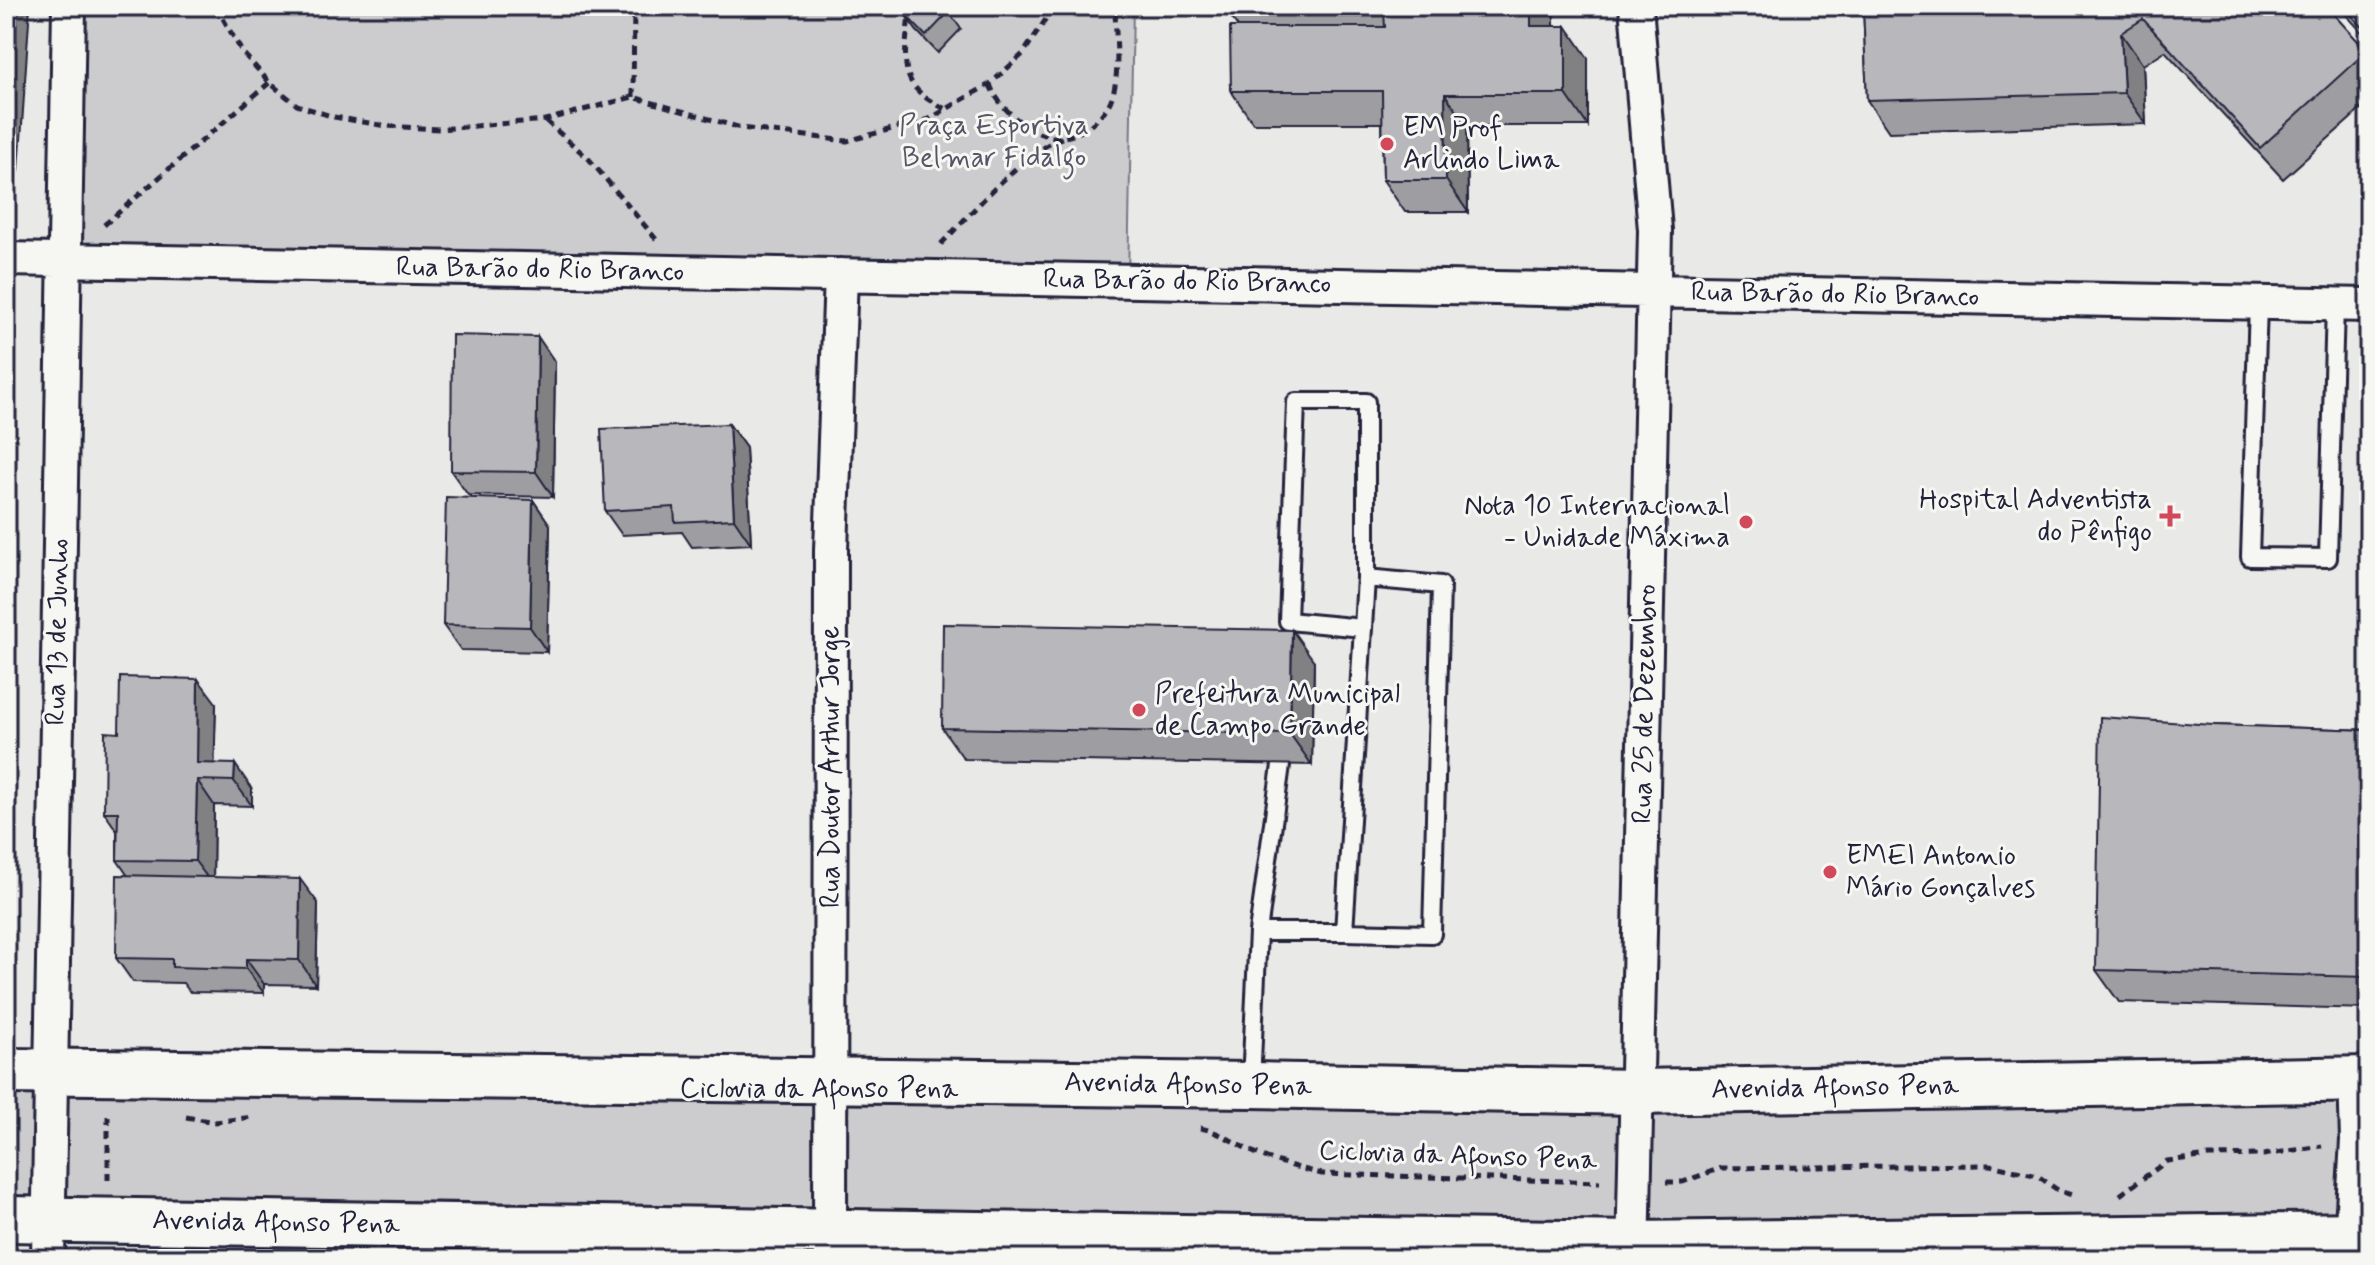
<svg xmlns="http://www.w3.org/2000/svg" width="2375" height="1265" font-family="Mynerve,sans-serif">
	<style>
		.green { fill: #ccccce; stroke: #777784; stroke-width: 2 }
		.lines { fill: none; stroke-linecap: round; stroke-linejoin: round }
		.lane-casing { stroke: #22223b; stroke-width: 22 }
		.street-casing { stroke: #22223b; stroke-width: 38 }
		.primary-casing { stroke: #22223b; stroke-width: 50 }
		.path { stroke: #22223b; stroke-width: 5; stroke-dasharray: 8 6; stroke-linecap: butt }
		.lane { stroke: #f6f6f2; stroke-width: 16 }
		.street { stroke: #f6f6f2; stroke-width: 32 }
		.primary { stroke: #f6f6f2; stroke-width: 44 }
		.wall { fill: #9e9ea2; stroke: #22223b; stroke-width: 2 }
		.shaded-wall { fill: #818184; stroke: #22223b; stroke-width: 2 }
		.building { fill: #b8b8bc; stroke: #22223b; stroke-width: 2 }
		.poi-dot { fill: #d1495b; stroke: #f6f6f2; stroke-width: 3 }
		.labels { text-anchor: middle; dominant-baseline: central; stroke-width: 6; stroke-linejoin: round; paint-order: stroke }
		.park-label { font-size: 28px; fill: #555567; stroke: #f6f6f2 }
		.poi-label { font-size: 28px; fill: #22223b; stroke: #f6f6f2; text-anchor: start }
		.street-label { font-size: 28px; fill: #22223b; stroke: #f6f6f2 }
	</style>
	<rect width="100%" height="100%" fill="#e9e9e7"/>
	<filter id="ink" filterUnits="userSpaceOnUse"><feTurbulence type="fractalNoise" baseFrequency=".0125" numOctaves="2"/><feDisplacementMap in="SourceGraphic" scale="16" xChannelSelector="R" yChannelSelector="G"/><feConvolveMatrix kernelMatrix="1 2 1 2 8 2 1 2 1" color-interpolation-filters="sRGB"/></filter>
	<g filter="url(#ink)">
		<!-- green -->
		<path class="green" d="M69,6H1133L1128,281L64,260Z
			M6,1071L2369,1079V1235L6,1219Z"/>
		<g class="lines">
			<!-- lane casing -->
			<g class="lane-casing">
				<path id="lane" d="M2258,304L2250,557L2328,558L2335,305
					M1363,628L1288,621L1296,402H1366V578L1363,628L1344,932L1432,934L1441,585L1366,578
					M1258,932H1344
					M1251,1083L1258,932L1281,765"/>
			</g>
			<!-- street casing -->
			<g class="street-casing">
				<path id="street" d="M6,259L2369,305
					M48,1259L69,6
					M830,1259L831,550L841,275
					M1633,1259L1655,230L1636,6
					M2350,1259L2357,1140L2355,1078"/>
			</g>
			<!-- primary casing -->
			<g class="primary-casing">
				<path id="primary" d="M6,1071L1251,1085L1637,1092L2369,1079
					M6,1219L1634,1244L2369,1235"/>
			</g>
			<!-- path -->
			<path class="path" d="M216,6L242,52L270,83L297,105L334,117L386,126L440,129L545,120L633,97L741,128L847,141L929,119L990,84L1023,54L1048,16L1050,6
				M909,6C908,55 890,84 946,109
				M990,84C996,105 1029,135 1053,137C1076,140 1098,123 1109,104C1122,80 1115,34 1115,6
				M633,97L634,6
				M546,121L589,159L656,239
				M104,225L269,83
				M941,244C971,214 1024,151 1062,138
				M186,1117L215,1122L252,1117
				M1200,1128C1221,1132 1234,1143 1253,1152C1275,1162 1299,1168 1322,1174L1600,1182
				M108,1180V1110
				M1666,1182H1683L1721,1168L1990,1165L2038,1176L2059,1191L2075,1196
				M2120,1195L2167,1161L2209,1156L2263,1155L2322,1146"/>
			<!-- lane -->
			<use href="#lane" class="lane"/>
			<!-- street -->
			<use href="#street" class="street"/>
			<!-- primary -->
			<use href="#primary" class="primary"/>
		</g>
		<!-- wall -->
		<path class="wall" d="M6,6L19,170L6,169Z
			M1229,6H1547L1554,16V26L1588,58V126H1467L1468,212H1405L1383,180L1382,123H1253L1231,91L1238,27L1229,14Z
			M1863,6H2326L2369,54V102L2283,179L2165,51L2143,65L2146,124L1889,132L1867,100Z
			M2338,6H2369V40Z
			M949,12L961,29L938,53L916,30L904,13Z
			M555,362L553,497L468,495L451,471Z
			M729,424L746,448L751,544L692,547L682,532L622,535L605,511Z
			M533,500L550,525L547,652L461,650L443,625Z
			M1314,661L1312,765L964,759L942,728Z
			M216,703L214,764L252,789V806L214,805L213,877L318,903L316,985L264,984V993L190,992L183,983L133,982L116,958L128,876L117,860V831L104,812L119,733Z
			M2213,725L2369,730V1009L2119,1002L2096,970Z"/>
		<!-- shaded-wall -->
		<path class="shaded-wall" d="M6,6H30L19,170L6,152Z
			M1531,6H1547L1554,16V58L1531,26Z
			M1566,26L1588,58V126L1566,94Z
			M2121,33L2143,65L2146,124L2124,93Z
			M1445,94L1467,126L1468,212L1446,180Z
			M538,337L555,362L553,497L536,472Z
			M729,424L746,448L751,544L734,519Z
			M533,500L550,525L547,652L530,627Z
			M1292,630L1314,661L1312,765L1290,734Z
			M198,679L216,703L214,781L197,763Z
			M235,764L252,789V806L234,781Z
			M197,780L214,805L213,885L195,861Z
			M300,879L318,903L316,985L299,960Z
			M246,959L264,984V993L246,969Z"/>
		<!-- building -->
		<path class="building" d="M911,6H943L949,12L926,36L904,13Z
			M1229,6H1531V26H1566V94H1445L1446,180H1383L1382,91H1231L1230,27H1385L1384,13L1229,14Z
			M1863,6H2326L2367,51L2260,148L2143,19L2121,33L2124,93L1867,100Z
			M2343,6H2369V34Z
			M452,335L538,337L536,472L451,471Z
			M729,424L734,519L675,522L674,507L605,511L601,429Z
			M446,497L533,500L530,627L443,625Z
			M943,624L1292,630L1290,734L942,728Z
			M120,677L198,679L197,763L235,764L234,781L197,780L195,861L117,860L118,812H104L105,732L119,733Z
			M2100,717L2213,725L2369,730V977L2096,970Z
			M117,875L300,879L299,960L246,959V969L172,967V959L116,958Z"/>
	</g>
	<!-- markers -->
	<g class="poi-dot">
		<circle cx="1387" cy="144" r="8"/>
		<path d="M2166 504h8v8h8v8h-8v8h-8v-8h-8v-8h8z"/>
		<circle cx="1746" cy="522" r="8"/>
		<circle cx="1139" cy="710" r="8"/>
		<circle cx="1830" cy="872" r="8"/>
	</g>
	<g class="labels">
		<!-- park labels -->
		<g class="park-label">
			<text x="994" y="126">Praça Esportiva<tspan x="994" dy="32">Belmar Fidalgo</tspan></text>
		</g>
		<!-- poi labels -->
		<g class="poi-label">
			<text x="1403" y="128">EM Prof<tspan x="1403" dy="32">Arlindo Lima</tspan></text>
			<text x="2152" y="500" text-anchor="end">Hospital Adventista<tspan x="2152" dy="32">do Pênfigo</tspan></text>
			<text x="1730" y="506" text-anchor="end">Nota 10 Internacional<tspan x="1730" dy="32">- Unidade Máxima</tspan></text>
			<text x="1155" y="694">Prefeitura Municipal<tspan x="1155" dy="32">de Campo Grande</tspan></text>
			<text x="1846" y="856">EMEI Antonio<tspan x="1846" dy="32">Mário Gonçalves</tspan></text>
		</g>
		<!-- street labels -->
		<g class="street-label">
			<text transform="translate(540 270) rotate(1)">Rua Barão do Rio Branco</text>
			<text transform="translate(1187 282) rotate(1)">Rua Barão do Rio Branco</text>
			<text transform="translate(1835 295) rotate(1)">Rua Barão do Rio Branco</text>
			<text transform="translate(58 632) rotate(-89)">Rua 13 de Junho</text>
			<text transform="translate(1645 704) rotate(-89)">Rua 25 de Dezembro</text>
			<text transform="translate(831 767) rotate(-90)">Rua Doutor Arthur Jorge</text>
			<text transform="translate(1188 1085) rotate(1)">Avenida Afonso Pena</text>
			<text transform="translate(1835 1088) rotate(-1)">Avenida Afonso Pena</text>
			<text x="819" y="1089">Ciclovia da Afonso Pena</text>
			<text transform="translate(1458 1156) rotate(2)">Ciclovia da Afonso Pena</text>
			<text transform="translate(276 1223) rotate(1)">Avenida Afonso Pena</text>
		</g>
	</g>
	<!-- margin -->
	<rect width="2375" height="1265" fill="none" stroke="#f6f6f2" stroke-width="32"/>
	<rect x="16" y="16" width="2343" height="1233" fill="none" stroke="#22223b" stroke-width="3" filter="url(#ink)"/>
</svg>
